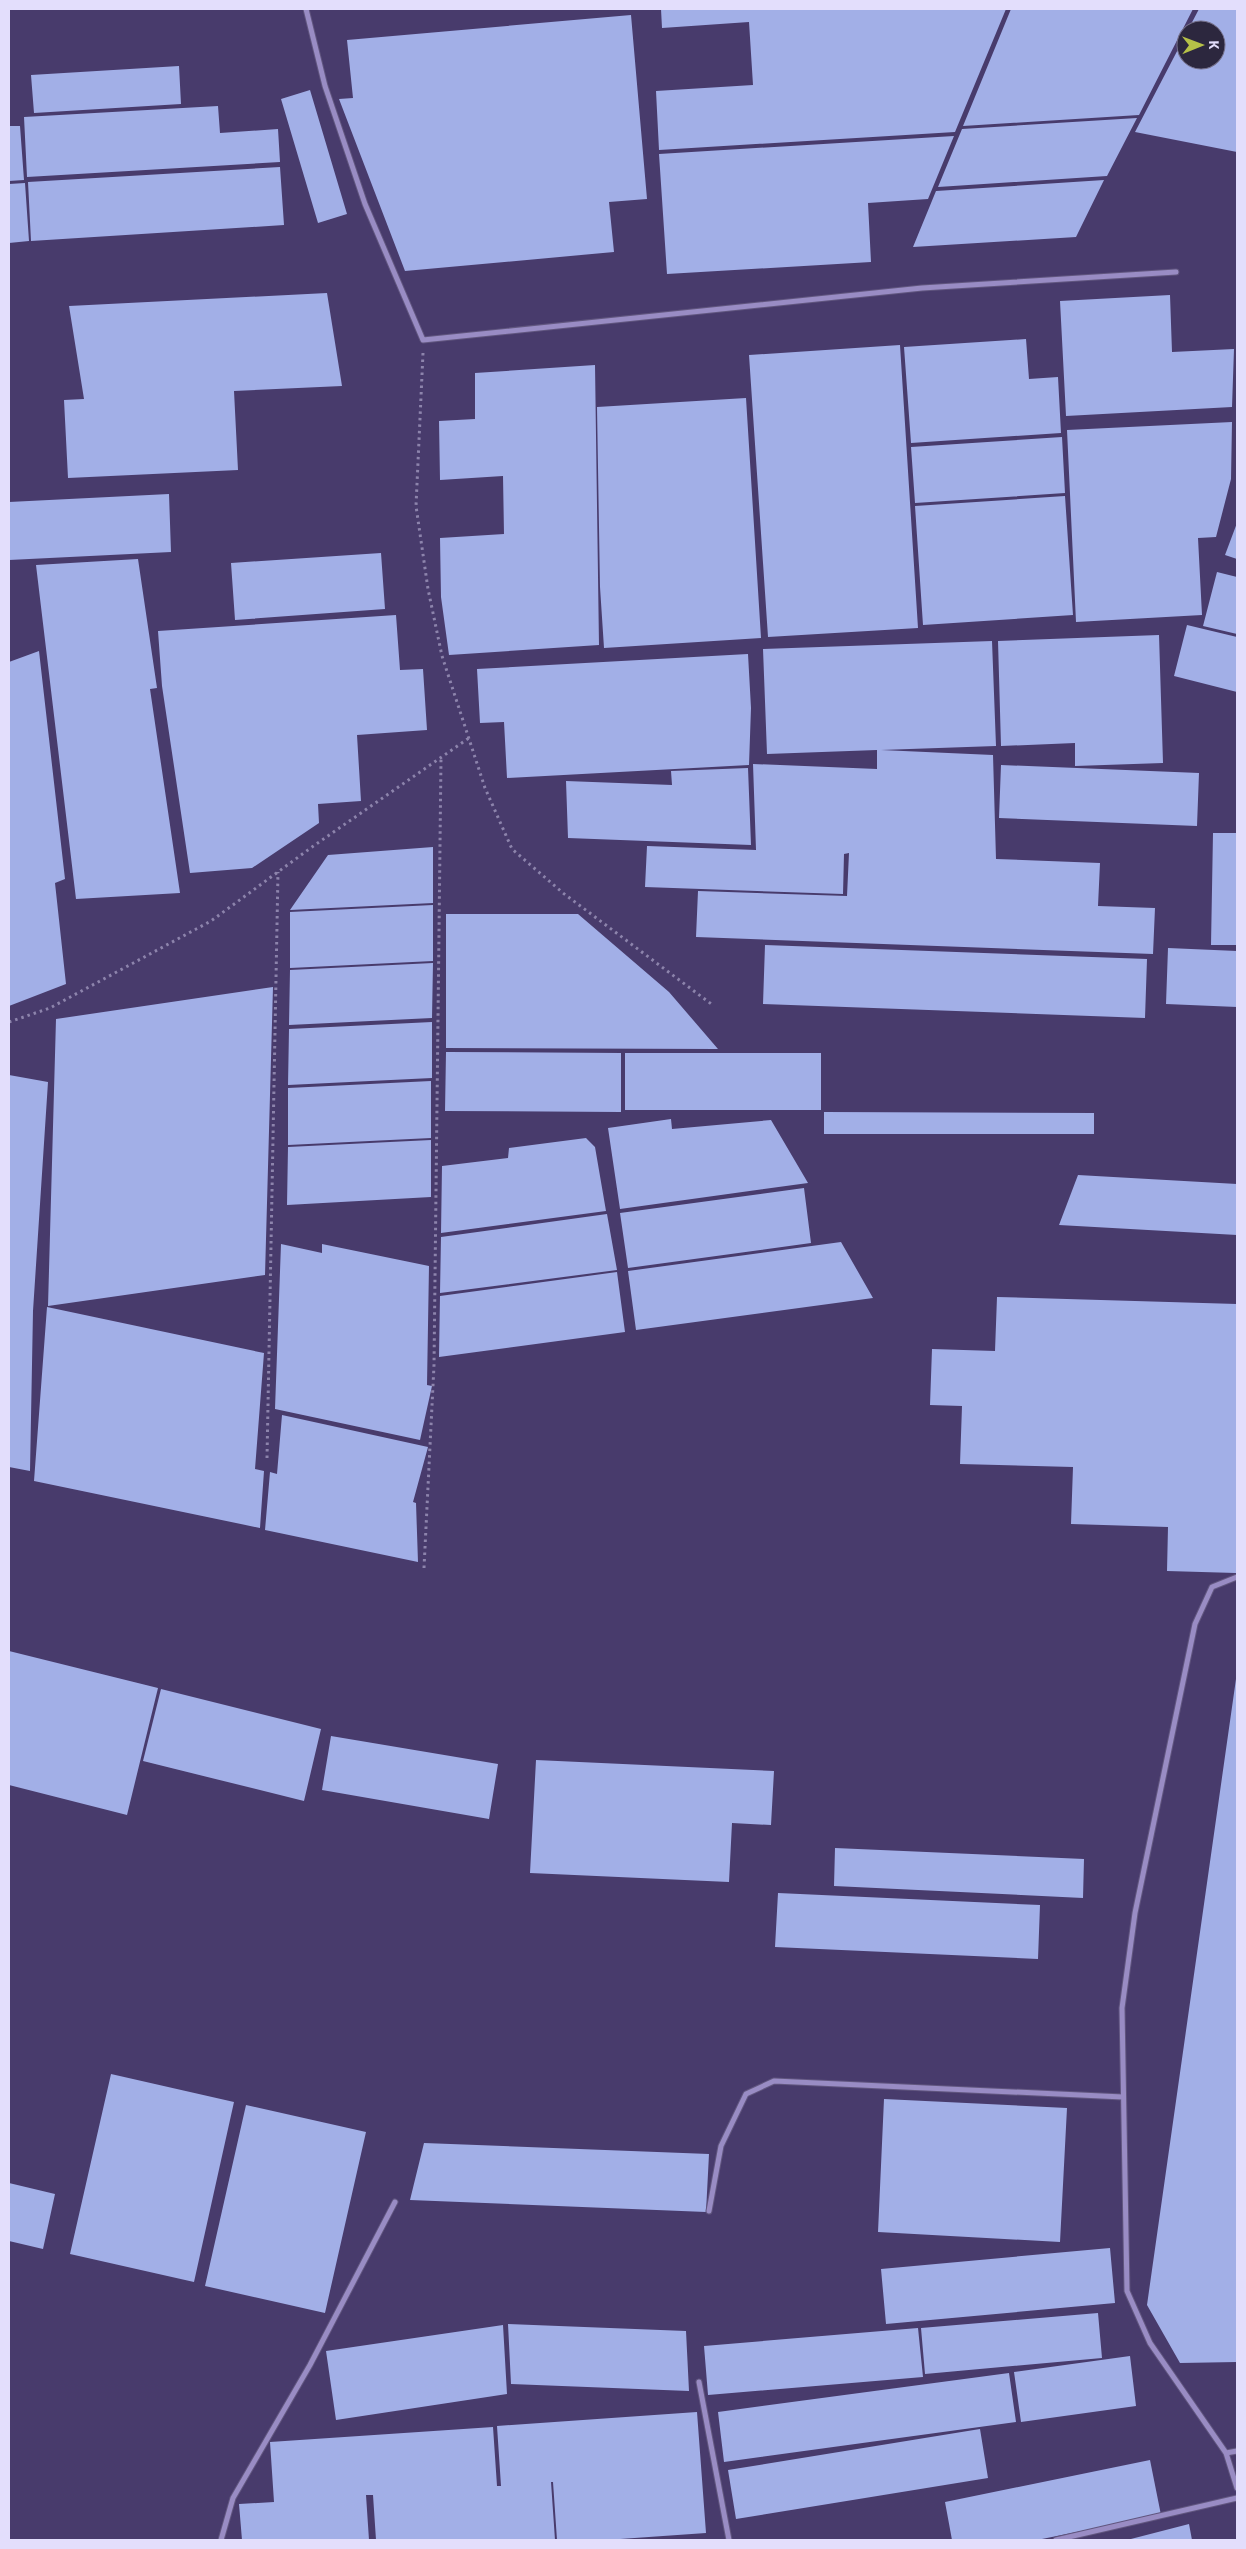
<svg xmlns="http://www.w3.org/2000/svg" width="1246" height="2549" font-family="'Exo 2',sans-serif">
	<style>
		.building { fill: #a2afe7 }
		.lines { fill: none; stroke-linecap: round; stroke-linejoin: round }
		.minor-casing { stroke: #61567f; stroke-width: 7 }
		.path { stroke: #8d84ac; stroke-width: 3; stroke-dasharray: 2.5 4; stroke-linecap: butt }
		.minor { stroke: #998cc4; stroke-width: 5 }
	</style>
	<rect width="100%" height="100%" fill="#483b6c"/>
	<!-- building -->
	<path class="building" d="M661,9H1006L955,132L659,150L656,91L753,85L749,22L662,28Z
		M1011,9H1193L1139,115L963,126Z
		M1199,9H1237V152L1135,132L1186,34V60H1216V30H1188Z
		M631,15L647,199L609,202L614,252L405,271L339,99L353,98L347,40Z
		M179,66L181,104L34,113L31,75Z
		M310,90L347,214L318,223L281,99Z
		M218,106L220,133L278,129L280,162L27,177L24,117Z
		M1137,118L1107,176L938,187L962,129Z
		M9,126H20L24,180L9,181Z
		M954,136L928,199L868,203L871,262L667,274L659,154Z
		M280,167L284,225L31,241L28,182Z
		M1104,180L1076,237L913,247L936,191Z
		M25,183L29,241L9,243V184Z
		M327,293L342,386L234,391L238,470L68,478L64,400L84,399L69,306Z
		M1170,295L1172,352L1234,349L1232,407L1066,416L1060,301Z
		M1026,339L1029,379L1058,377L1061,433L911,443L904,347Z
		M900,345L918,628L768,637L749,355Z
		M595,365L599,645L449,655L441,597L440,538L504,534L503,476L440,480L439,421L475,419V373Z
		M746,398L761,638L604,648L600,587L597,407Z
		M1232,422L1231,479L1216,537L1198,538L1202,615L1076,622L1067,430Z
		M1062,437L1065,493L915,503L911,447Z
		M169,494L171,552L9,560V502Z
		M1065,496L1073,615L923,625L915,506Z
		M1237,523V559L1225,555Z
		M381,553L385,609L235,620L231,563Z
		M138,559L157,688L150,689L180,893L76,899L36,565Z
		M1217,572L1237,577V634L1203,626Z
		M396,615L400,670L423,669L427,730L357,735L361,801L318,804L319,823L252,868L190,873L162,686L158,631Z
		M1187,625L1237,637V692L1174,676Z
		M1159,635L1163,763L1075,766V743L1001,746L998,641Z
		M992,641L996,746L881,750L993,755L996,859L1100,863L1098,906L1155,908L1153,954L696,937L698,891L847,896L849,853L844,854L843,894L645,887L647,846L756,850L753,764L877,769V750L767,754L763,649Z
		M39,651L65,879L55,883L66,984L9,1006V662Z
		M748,654L751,708L749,765L507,778L504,722L480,723L477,669Z
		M1001,765L1199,773L1197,826L999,818Z
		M748,768L751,845L568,838L566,781L672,785L671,771Z
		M1213,833H1237V945H1211Z
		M433,847V903L290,910L328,855Z
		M433,905V961L290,968V912Z
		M446,914H578L669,992L718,1049L446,1048Z
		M765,945L1147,959L1145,1018L763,1004Z
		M1168,948L1237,951V1007L1166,1004Z
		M433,963L432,1018L289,1025L290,970Z
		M273,987L265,1275L48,1306L56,1019Z
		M432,1022V1078L288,1085L289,1029Z
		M446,1052L621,1053V1112L445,1111Z
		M625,1053H821V1110H625Z
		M9,1075L48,1082L33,1311L30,1471L9,1467Z
		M431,1081V1138L288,1145V1088Z
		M824,1112L1094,1113V1134H824Z
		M671,1119L672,1129L771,1120L808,1183L620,1209L608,1128Z
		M586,1138L595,1147L606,1211L441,1233L442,1166L508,1158L509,1148Z
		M431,1140V1197L287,1205L288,1147Z
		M1078,1175L1237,1184V1235L1059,1225Z
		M804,1188L811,1243L628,1268L620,1213Z
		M607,1214L617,1270L440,1293L441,1237Z
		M841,1242L873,1298L636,1330L628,1271Z
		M281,1244L322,1253V1244L429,1266L427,1385L432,1386L420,1440L275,1409Z
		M617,1272L625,1332L439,1357L440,1296Z
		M997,1297L1237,1304L1236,1573L1167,1571L1168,1527L1071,1524L1073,1467L960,1464L962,1406L930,1405L932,1349L995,1351Z
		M47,1307L264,1353L255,1469L264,1471L260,1528L34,1481Z
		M282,1415L428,1447L413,1502L416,1503L418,1562L265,1530L270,1472L277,1474Z
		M9,1651L158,1688L127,1815L9,1785Z
		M1236,1679L1237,2362L1180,2363L1147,2305Z
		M161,1689L321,1729L304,1801L143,1761Z
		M331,1736L498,1764L489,1819L322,1790Z
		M536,1760L774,1771L771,1825L732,1823L729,1882L530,1873Z
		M835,1848L1084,1859L1083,1898L834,1886Z
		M778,1893L1040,1905L1038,1959L775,1947Z
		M111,2074L234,2102L194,2282L70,2254Z
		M884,2099L1067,2108L1060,2242L878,2232Z
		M246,2105L366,2132L325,2313L205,2286Z
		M424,2143L709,2154L706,2212L410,2200Z
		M9,2183L55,2194L43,2249L9,2241Z
		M1110,2248L1115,2303L886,2324L881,2269Z
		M1098,2313L1102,2358L925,2374L921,2328Z
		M508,2324L686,2331L689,2391L511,2384Z
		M503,2325L507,2394L336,2420L326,2351Z
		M918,2328L923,2377L708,2395L704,2346Z
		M1130,2356L1136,2406L1021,2422L1014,2372Z
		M1009,2373L1016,2422L724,2462L718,2412Z
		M697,2412L706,2533L606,2540H557L553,2482H551L555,2540H376L373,2495H366L369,2540H242L239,2504L274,2502L270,2442L493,2427L497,2486H501L497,2426Z
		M980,2429L988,2478L736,2519L728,2470Z
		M1150,2460L1161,2515L1037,2540H952L945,2502Z
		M1189,2524L1192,2540H1127Z"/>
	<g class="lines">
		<!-- minor casing -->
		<g class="minor-casing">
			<path id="minor" d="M306,9L325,86L365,204L423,340L922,288L1176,272
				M1237,1577L1212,1587L1195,1624L1135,1913L1122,2008L1127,2291L1150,2343L1226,2453L1237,2488
				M709,2211L721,2146L746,2094L774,2081L1123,2097
				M699,2382L729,2540
				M1226,2453L1237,2451
				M221,2540L233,2498L310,2365L395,2202
				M1056,2540L1237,2498"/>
		</g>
		<!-- path -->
		<path class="path" d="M423,353L416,506L428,589L442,656L485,788L512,849L563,893L714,1006
			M9,1022L50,1008L211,921L312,847L469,738
			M267,1458L278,872
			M424,1568L434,1365L441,758"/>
		<!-- minor -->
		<use href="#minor" class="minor"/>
	</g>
	<!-- border -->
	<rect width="1246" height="2549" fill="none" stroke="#e3defc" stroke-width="20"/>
	<!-- north arrow -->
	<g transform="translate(1201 45) rotate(89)"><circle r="24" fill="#2c273e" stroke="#75708a"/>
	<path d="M0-4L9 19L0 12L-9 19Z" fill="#b6c148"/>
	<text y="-8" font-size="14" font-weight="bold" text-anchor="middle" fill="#e3defc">K</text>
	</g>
</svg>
